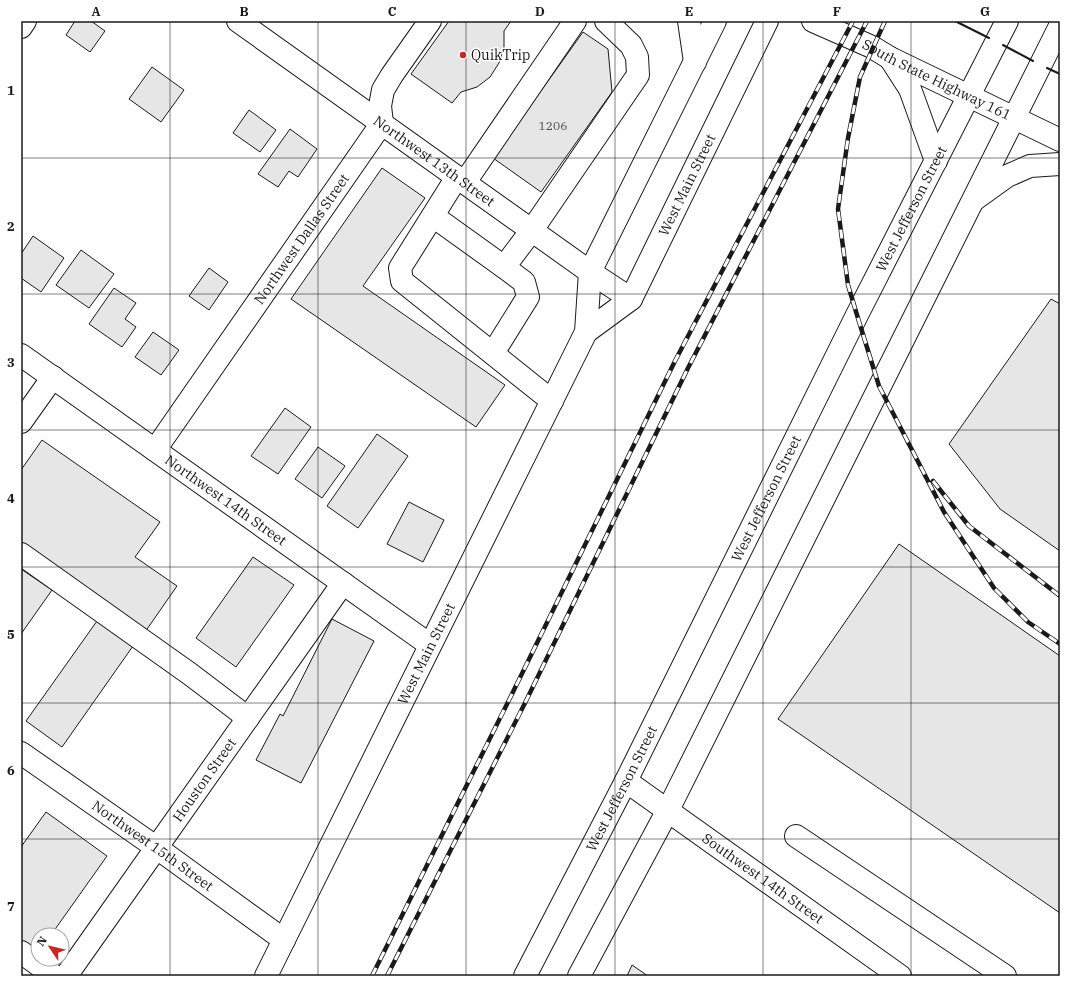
<svg xmlns="http://www.w3.org/2000/svg" width="1081" height="997" font-family="'IBM Plex Serif',serif">
	<style>
		.building { fill: #e6e6e6; stroke: #1a1a1a }
		.lines { fill: none; stroke-linecap: round; stroke-linejoin: round }
		.minor-casing { stroke: #1a1a1a; stroke-width: 24 }
		.major-casing { stroke: #1a1a1a; stroke-width: 24 }
		.minor { stroke: #fff; stroke-width: 22 }
		.major { stroke: #fff; stroke-width: 22 }
		.rail-casing { stroke: #1a1a1a; stroke-width: 4.5 }
		.rail { stroke: #fff; stroke-width: 3; stroke-dasharray: 9; stroke-linecap: butt }
		.wall { stroke: #1a1a1a; stroke-width: 2 }
		.grid { fill: none; stroke: #1a1a1a; stroke-width: 1; stroke-opacity: 0.55 }
		.poi-dot { fill: #c62828; stroke: #fff; stroke-width: 1.5 }
		.labels { text-anchor: middle; dominant-baseline: central; stroke-width: 3; stroke-linejoin: round; paint-order: stroke }
		.number-label { font-size: 12px; fill: #4d4d4d }
		.poi-label { font-size: 14px; fill: #1a1a1a; stroke: #fff; text-anchor: start }
		.street-label { font-size: 14px; fill: #1a1a1a; stroke: #fff }
		.neatline { fill: none; stroke: #1a1a1a; stroke-width: 1.5 }
		.grid-label { font-size: 13px; text-anchor: middle; font-weight: bold; fill: #1a1a1a }
	</style>
	<rect width="100%" height="100%" fill="#fff"/>
	<!-- building -->
	<path class="building" d="M75,21H91L105,31L90,52L66,35Z
		M449,21H511L504,31V47L499,63L490,77L477,87L461,92L452,103L411,74Z
		M583,32L608,49L612,92L541,192L493,158Z
		M152,67L184,90L161,122L129,99Z
		M249,110L276,130L260,152L233,133Z
		M290,129L317,149L298,177L289,171L278,187L258,174Z
		M382,168L425,198L363,286L505,385L476,427L291,299Z
		M33,236L64,258L41,292L21,278V254Z
		M81,250L114,274L89,308L56,285Z
		M209,268L228,282L209,310L189,296Z
		M114,288L136,303L125,319L136,327L122,347L89,324Z
		M1051,299L1060,304V551L1000,509L949,444Z
		M153,332L179,350L161,375L135,357Z
		M285,408L311,427L278,474L251,456Z
		M377,434L408,456L358,528L327,506Z
		M42,440L160,522L135,557L177,586L145,632L21,544V470Z
		M318,447L345,466L322,498L295,479Z
		M409,502L444,520L423,562L387,544Z
		M899,544L1060,656V913L778,719Z
		M253,557L294,585L236,667L196,638Z
		M21,569L52,590L21,634Z
		M332,619L374,641L301,783L256,760L280,714L283,716Z
		M97,621L133,646L62,747L26,721Z
		M46,812L107,856L51,935H38V953L21,946V847Z
		M632,965L648,976H627Z"/>
	<g class="lines">
		<!-- minor casing -->
		<g class="minor-casing">
			<g id="minor">
				<path id="s1" d="M238,21L590,272L631,299"/>
				<path d="M21,27L25,21"/>
				<path d="M457,177L400,268L402,281L552,401"/>
				<path d="M465,182L575,21"/>
				<path d="M433,216L504,267"/>
				<path d="M493,353L528,297L524,282L504,267L532,230L638,75L637,57L631,45L606,21"/>
				<path id="s2" d="M21,355L430,645"/>
				<path d="M21,422L53,377"/>
				<path id="s3" d="M155,450L382,123L380,106L383,90L392,75L430,21"/>
				<path d="M21,554L190,674L248,718"/>
				<path id="s4" d="M21,753L157,848L284,940"/>
				<path id="s5" d="M626,781L900,976"/>
				<path d="M796,836L1005,976"/>
				<path d="M21,952L54,976"/>
				<path id="s6" d="M66,976L343,583"/>
			</g>
		</g>
		<!-- major casing -->
		<g class="major-casing">
			<g id="major">
				<path d="M689,21L695,62"/>
				<path id="s7" d="M813,21L872,47L890,58L1060,140"/>
				<path d="M890,58L910,89L936,161"/>
				<path d="M975,199L1007,176L1030,166L1060,164"/>
				<path id="s8" d="M586,332L631,299L767,21"/>
				<path id="s9" d="M266,976L586,332L590,272L715,21"/>
				<path id="s10" d="M525,976L626,781L857,315L1007,21"/>
				<path d="M579,976L668,810L1060,26"/>
			</g>
		</g>
		<!-- minor -->
		<use href="#minor" class="minor"/>
		<!-- major -->
		<use href="#major" class="major"/>
		<!-- rail casing -->
		<g class="rail-casing">
			<path id="rail" d="M885,21L860,77L848,138L838,209L848,285L857,315L879,386L944,512L994,588L1028,622L1060,644
				M933,481L969,526L1060,596
				M372,976L512,694L675,361L853,21
				M387,976L525,703L688,368L867,21"/>
		</g>
		<!-- rail -->
		<use href="#rail" class="rail"/>
		<!-- wall -->
		<path class="wall" d="M955,21L989,38
			M1003,45L1033,61
			M1047,68L1060,74"/>
	</g>
	<!-- grid -->
	<path class="grid" d="M170,21V976M318,21V976M466,21V976M615,21V976M763,21V976M911,21V976M21,158H1060M21,294H1060M21,430H1060M21,567H1060M21,703H1060M21,839H1060"/>
	<!-- markers -->
	<circle class="poi-dot" cx="463" cy="55" r="4"/>
	<g class="labels">
		<!-- number labels -->
		<g class="number-label">
			<text x="553" y="125">1206</text>
		</g>
		<!-- poi labels -->
		<g class="poi-label">
			<text x="471" y="55">QuikTrip</text>
		</g>
		<!-- street labels -->
		<g class="street-label">
			<text stroke="none"><textPath href="#s7" startOffset="137">South State Highway 161</textPath></text>
			<text stroke="none"><textPath href="#s1" startOffset="241">Northwest 13th Street</textPath></text>
			<text stroke="none"><textPath href="#s8" startOffset="183">West Main Street</textPath></text>
			<text stroke="none"><textPath href="#s10" startOffset="859">West Jefferson Street</textPath></text>
			<text stroke="none"><textPath href="#s3" startOffset="257">Northwest Dallas Street</textPath></text>
			<text stroke="none"><textPath href="#s10" startOffset="535">West Jefferson Street</textPath></text>
			<text stroke="none"><textPath href="#s2" startOffset="251">Northwest 14th Street</textPath></text>
			<text stroke="none"><textPath href="#s9" startOffset="360">West Main Street</textPath></text>
			<text stroke="none"><textPath href="#s6" startOffset="240">Houston Street</textPath></text>
			<text stroke="none"><textPath href="#s10" startOffset="211">West Jefferson Street</textPath></text>
			<text stroke="none"><textPath href="#s4" startOffset="161">Northwest 15th Street</textPath></text>
			<text stroke="none"><textPath href="#s5" startOffset="168">Southwest 14th Street</textPath></text>
		</g>
	</g>
	<!-- border -->
	<rect width="1081" height="997" fill="none" stroke="#ffffff" stroke-width="44"/>
	<!-- north arrow -->
	<g transform="translate(50 947) rotate(305)"><circle r="19" fill="#ffffff" stroke="#a3a3a3"/>
	<path d="M0-3L7 15L0 10L-7 15Z" fill="#c62828"/>
	<text y="-6" font-size="11" font-weight="bold" text-anchor="middle" fill="#1a1a1a">N</text>
	</g>
	<rect x="22" y="22" width="1037" height="953" class="neatline"/>
	<g class="grid-label">
		<text x="96" y="16">A</text>
		<text x="244" y="16">B</text>
		<text x="392" y="16">C</text>
		<text x="540" y="16">D</text>
		<text x="689" y="16">E</text>
		<text x="837" y="16">F</text>
		<text x="985" y="16">G</text>
		<text x="11" y="95">1</text>
		<text x="11" y="231">2</text>
		<text x="11" y="367">3</text>
		<text x="11" y="503">4</text>
		<text x="11" y="639">5</text>
		<text x="11" y="775">6</text>
		<text x="11" y="911">7</text>
	</g>
</svg>
